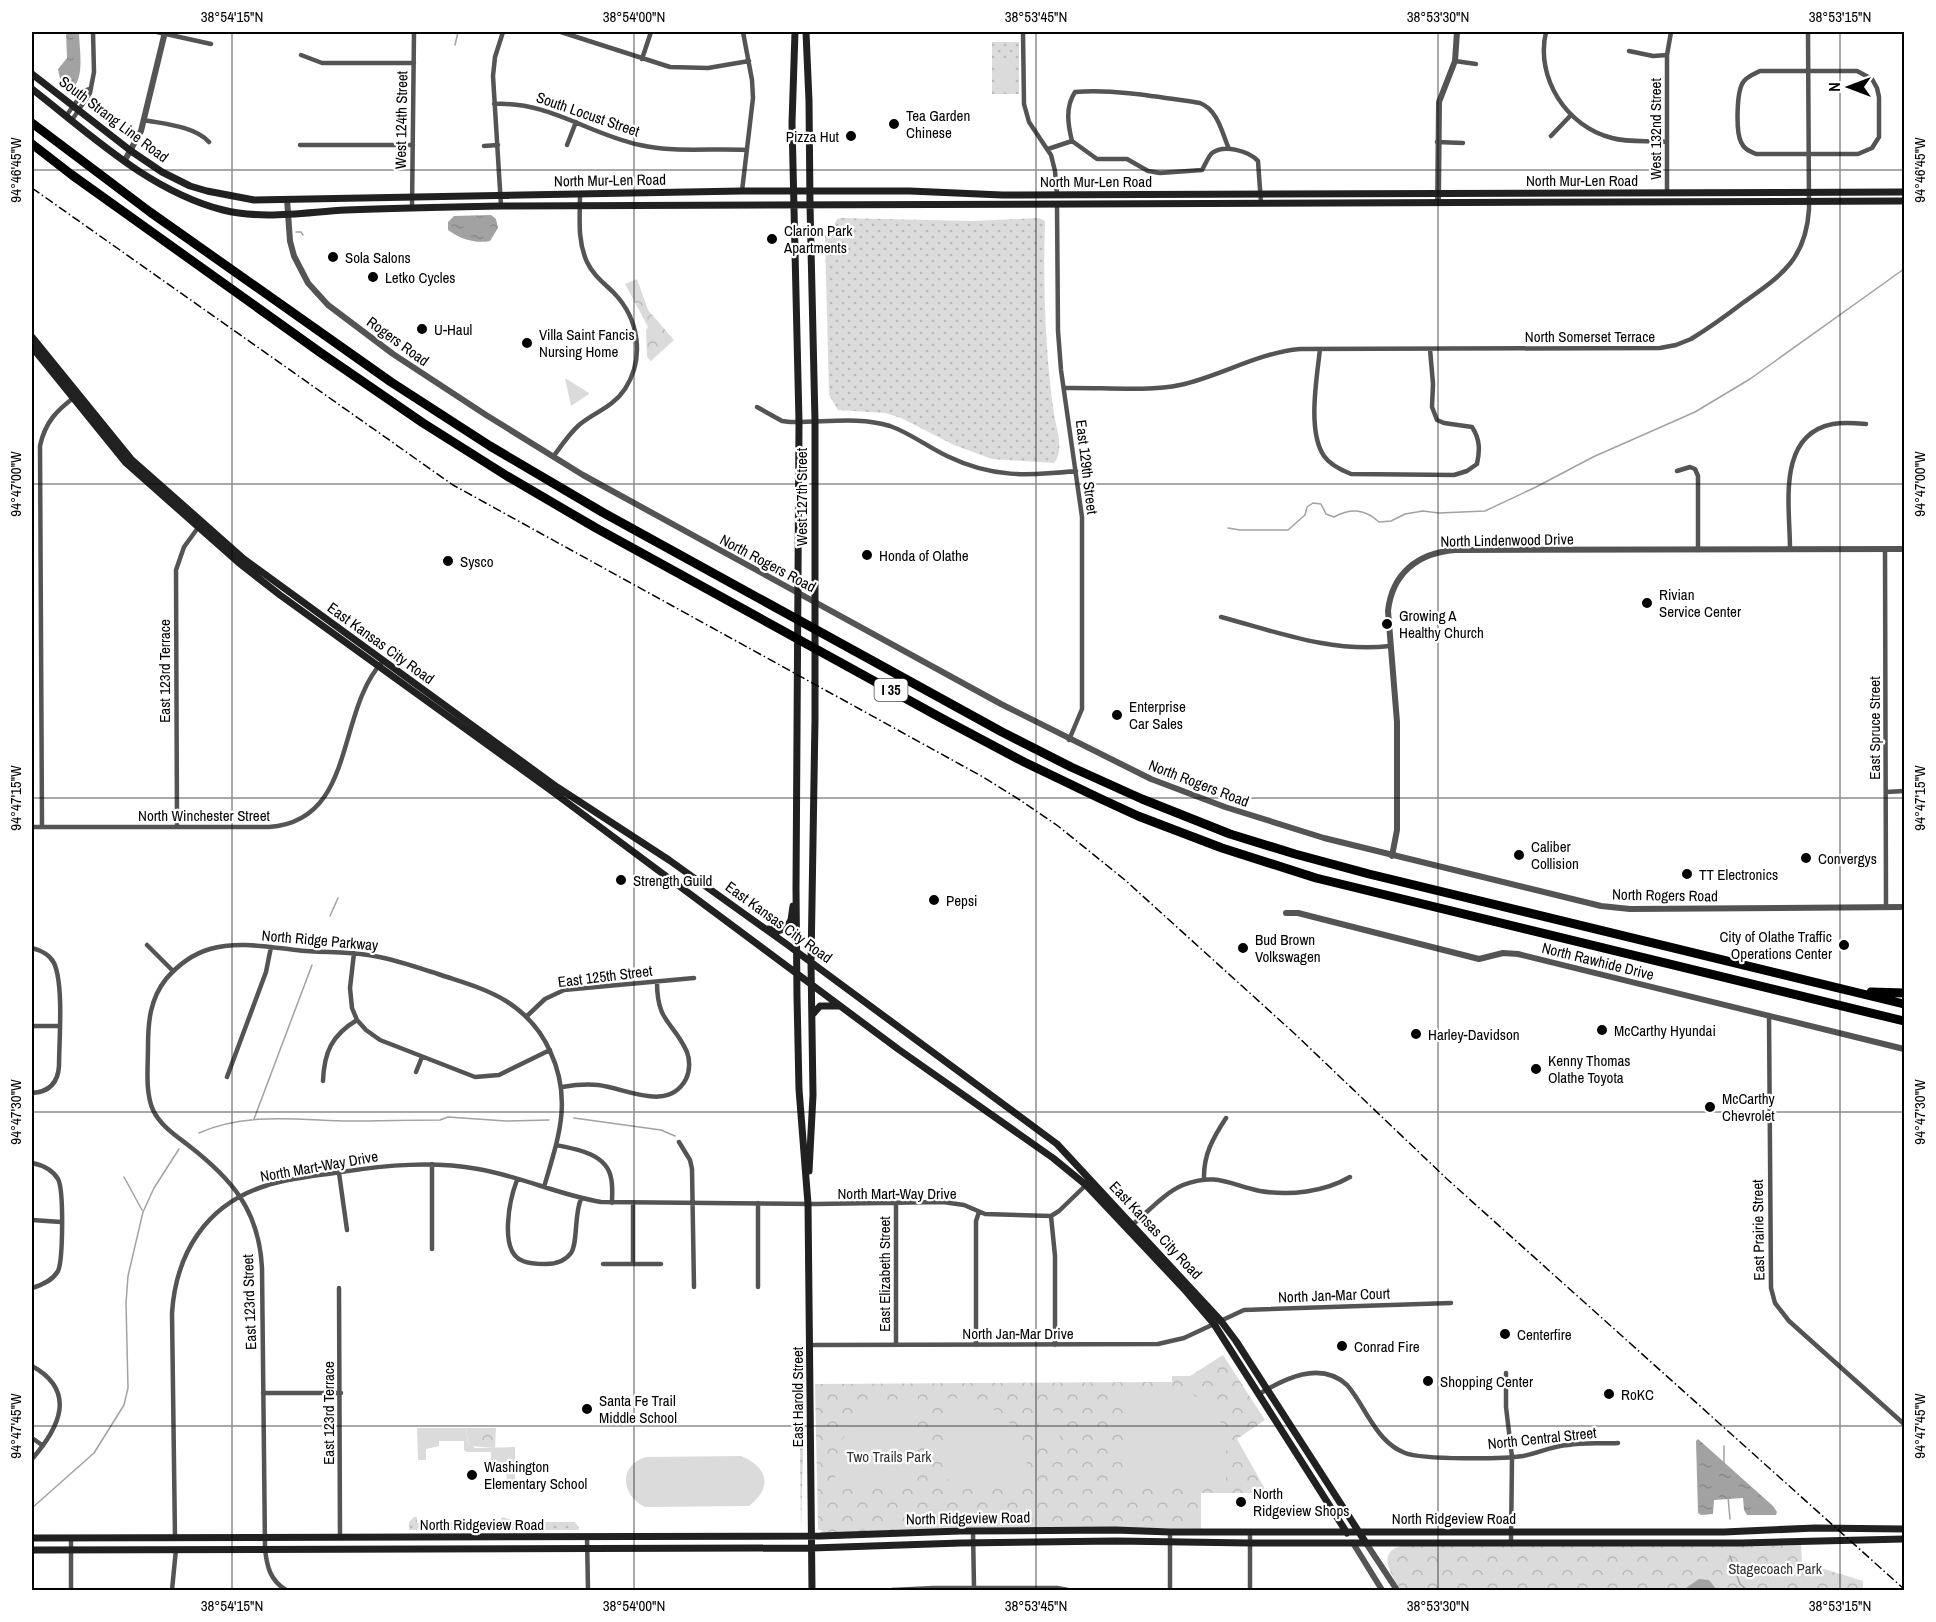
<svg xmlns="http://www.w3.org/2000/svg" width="1936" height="1622" font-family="'Archivo Narrow',sans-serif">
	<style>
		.grass { fill: url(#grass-dots) }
		.forest { fill: url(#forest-crowns) }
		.garden { fill: #dbdbdb }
		.water { fill: url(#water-ripples) }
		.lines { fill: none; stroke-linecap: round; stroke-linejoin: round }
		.stream { stroke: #a2a2a2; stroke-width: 1.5 }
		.minor { stroke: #545454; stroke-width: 4.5 }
		.tertiary { stroke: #545454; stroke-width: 6 }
		.secondary { stroke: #212121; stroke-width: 7 }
		.motorway { stroke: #000; stroke-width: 9 }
		.rail { stroke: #000; stroke-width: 1.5; stroke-dasharray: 9 3 1.5 3; stroke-linecap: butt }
		.ticks { fill: none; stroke: #000; stroke-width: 1.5; stroke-opacity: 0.45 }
		.poi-dot { fill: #000; stroke: #fff; stroke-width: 2 }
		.labels { text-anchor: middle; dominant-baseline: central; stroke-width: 4.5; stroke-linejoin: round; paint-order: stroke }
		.shield { fill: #fff; stroke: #4c4c4c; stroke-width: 1.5 }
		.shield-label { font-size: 14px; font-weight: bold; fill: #000 }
		.street-label { font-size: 15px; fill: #000; stroke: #fff }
		.poi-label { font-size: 15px; fill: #000; stroke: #fff; text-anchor: start }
		.park-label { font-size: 15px; fill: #323232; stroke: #fff }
		.neatline { fill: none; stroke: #000; stroke-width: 2 }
		.ticks-label { font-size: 15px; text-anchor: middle; fill: #000 }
	</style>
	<defs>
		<pattern id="grass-dots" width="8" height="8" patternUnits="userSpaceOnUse" patternTransform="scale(1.5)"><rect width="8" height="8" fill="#dbdbdb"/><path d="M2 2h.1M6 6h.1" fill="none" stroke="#bababa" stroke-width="1.8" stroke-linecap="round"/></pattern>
		<pattern id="forest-crowns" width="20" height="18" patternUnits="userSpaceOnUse" patternTransform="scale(1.5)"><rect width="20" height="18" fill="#dbdbdb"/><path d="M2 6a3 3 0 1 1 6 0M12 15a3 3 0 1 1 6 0" fill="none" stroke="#bababa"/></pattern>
		<pattern id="water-ripples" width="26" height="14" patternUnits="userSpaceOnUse" patternTransform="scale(1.5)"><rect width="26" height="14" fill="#a2a2a2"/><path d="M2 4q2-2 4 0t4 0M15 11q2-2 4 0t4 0" fill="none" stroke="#8a8a8a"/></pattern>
	</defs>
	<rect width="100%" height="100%" fill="#fff"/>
	<!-- grass -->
	<path class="grass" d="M992,42H1019V94H992Z
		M841,218L973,221L1039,218L1045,221C1043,285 1045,351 1054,414C1056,428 1065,450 1054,463L992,459L954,445L901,418L885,413L838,410L829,395L825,236L827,233L832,230L837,219Z
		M799,1378L803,1379L805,1382L801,1530Z
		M414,1517H417V1523L500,1522L502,1517L518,1522L517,1530H409V1522Z
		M520,1522H575L579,1528L578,1530H520Z"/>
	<!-- forest -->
	<path class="forest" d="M637,279L648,310L674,340L651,361L647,357L646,330L648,327L625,284Z
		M1223,1355L1265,1420L1237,1439L1265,1489L1277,1493H1201V1529L960,1527L825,1533L818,1529L815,1384L1172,1382V1376H1190Z
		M466,1428H496L495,1448L471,1446L468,1442Z
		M1801,1544L1802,1562L1863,1581V1590H1401C1393,1577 1375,1553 1401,1546Z"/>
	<!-- garden -->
	<path class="garden" d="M997,62H1013V93L998,92Z
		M565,378L589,393V394L571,406Z
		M1127,1389H1184L1203,1401L1212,1410L1226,1430V1488H1132L1127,1482Z
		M918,1398V1476L912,1481H835C836,1427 863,1398 918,1398Z
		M944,1398C998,1398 1028,1428 1028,1481H950L944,1476Z
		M1039,1411H1059L1060,1444L1052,1449L1047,1443H1039Z
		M417,1428H466L468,1443L475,1448L515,1447V1484L520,1485V1488H507L506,1463H491V1452H467L464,1450V1441H439V1446L426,1449V1460H418Z
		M741,1456C768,1467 773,1487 749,1506L645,1507C621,1496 618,1465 646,1457Z"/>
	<!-- water -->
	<path class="water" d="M66,32H79C79,47 86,82 70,89L72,92L71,93L62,88L58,69L67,58Z
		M491,215L496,219L498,228L490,241C476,244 460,239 448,230V222L454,216Z
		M1698,1439L1773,1506L1777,1512L1776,1515H1747L1744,1510L1743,1498L1714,1500L1713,1514L1701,1515L1698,1513L1696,1441Z
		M1699,1579L1709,1580L1717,1590H1683Z"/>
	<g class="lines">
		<!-- stream -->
		<path class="stream" d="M455,45L458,32
			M296,232H301L303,235
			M1228,528L1240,530H1288L1305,515L1307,507L1313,503L1321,504L1326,514L1334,517C1351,508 1365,509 1379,522L1391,521L1405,514L1423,511L1439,513L1485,511L1536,487L1593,457L1695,412L1750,379L1904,269
			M330,916L338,898
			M574,1118L661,1130L675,1136
			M254,1119L312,965
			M199,1133C245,1112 299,1120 348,1121C379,1121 409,1120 440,1120L448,1117L506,1121L549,1120
			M124,1177L142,1210
			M1724,1463V1446
			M1728,1497L1730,1519
			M32,1508L94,1453L124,1405L128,1388L126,1303L128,1276L143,1212L154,1188L179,1149
			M1730,1556L1740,1584L1747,1590"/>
		<!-- minor -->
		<path class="minor" d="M157,32L211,44
			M561,32L670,67L708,68L749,61
			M1023,32L1024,104L1029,122L1051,155L1055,171L1057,195
			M1546,32C1535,78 1567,127 1612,138C1630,143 1649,140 1667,142
			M1629,51L1653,56L1667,55
			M301,55L322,63H414
			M642,59L651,32
			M1455,61L1476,64
			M1760,71H1857L1872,79L1877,88L1879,97V137L1872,148L1858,154H1756C1749,151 1744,149 1741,142C1736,132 1736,90 1744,81C1748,76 1754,74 1760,71Z
			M494,104C549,101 588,134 640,145C674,153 711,148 746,150
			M66,116L84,91L90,89
			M72,120L90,93L94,72L93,32
			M144,120C164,124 195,126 209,142
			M1551,136L1571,115
			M1072,141C1068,125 1065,107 1075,92C1117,89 1159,97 1200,103C1218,110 1222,133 1229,149
			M1437,142L1463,143
			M300,145H413
			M567,145L576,122
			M484,146L498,145
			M1048,149L1072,141L1097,159H1127L1148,171L1160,173L1202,170C1205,165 1208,157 1212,153C1224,144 1249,151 1258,161L1261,203
			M742,191L753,98L752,80L743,32
			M1667,193V55L1671,32
			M1057,204L1058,331L1061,370L1082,517V709L1069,740
			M501,206L493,76L495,57L503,32
			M412,208L414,32
			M1320,349C1317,377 1307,431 1324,456C1330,465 1341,470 1351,474L1454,475L1467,471L1477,464C1480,450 1480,439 1472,427L1444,423L1437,420L1432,407L1433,384L1430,349
			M1064,388C1099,387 1147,392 1180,385C1221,376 1257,353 1300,349L1660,348L1676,345L1691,339C1709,328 1727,315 1744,302C1782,275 1806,259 1809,209L1808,32
			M757,407L782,421L790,422C822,423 858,416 890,426C910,433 928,447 947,456C992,478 1028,476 1076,471
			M553,457C561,446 569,434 579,425C595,412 613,407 625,389C645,358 639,319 614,293C604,283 593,275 587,262C577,240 580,217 580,194
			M1677,471L1690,467L1695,469L1698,476V550
			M1790,549C1790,506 1776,435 1833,424C1844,422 1855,423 1866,424
			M1885,549L1886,907
			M1221,617C1277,632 1332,653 1390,646
			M1886,792L1904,791
			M32,827H269C357,821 335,712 383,661
			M42,827L40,446C45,422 57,410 76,396
			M177,827L176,570L184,547L200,525
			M147,945L173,971
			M32,948C40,950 50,955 54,963C64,985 59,1041 59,1066C58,1083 49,1092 32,1093
			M354,953L350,988L352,1008L357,1020L366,1030L380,1040L475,1077L499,1075L550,1050
			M1769,1015L1771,1288L1775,1303L1789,1321L1904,1424
			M526,1017L545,999L564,990L694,978
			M32,1026H59
			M416,1072L422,1057
			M227,1077L266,972L271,947
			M323,1081C324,1052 332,1035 357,1020
			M562,1087C574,1085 586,1084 598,1085C626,1088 668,1113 686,1079C690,1071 690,1060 687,1052C673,1021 657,1023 657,982
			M679,1142L690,1160L692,1169L694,1287
			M556,1145C577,1149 607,1154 611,1178C613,1186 612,1195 612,1203
			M32,1163C42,1165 52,1169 58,1179C64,1190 63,1260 58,1271C52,1281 42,1285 32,1288
			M432,1164V1249
			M339,1173L347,1230
			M517,1180C510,1198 498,1252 523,1261C530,1264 539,1264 546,1264C556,1264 565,1261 571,1253C578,1243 574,1214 581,1199
			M1204,1180C1203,1155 1213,1138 1226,1118
			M896,1203V1345
			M1051,1216L1055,1256V1345
			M32,1220L61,1222
			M1132,1225C1148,1212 1164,1193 1183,1185C1217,1172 1230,1185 1260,1191C1290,1196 1324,1192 1350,1177
			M633,1263V1203
			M603,1264H661
			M758,1287V1203
			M339,1288L340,1538
			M811,1345L1158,1344L1184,1338L1244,1310L1451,1303
			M976,1345V1221L979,1212
			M32,1366C77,1391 60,1427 32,1459
			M1506,1373V1407L1512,1457L1511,1543
			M263,1393H341
			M1259,1394C1284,1379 1320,1360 1347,1385C1355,1394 1361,1405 1367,1415C1377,1431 1387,1446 1405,1453C1423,1460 1504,1459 1523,1456C1538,1453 1553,1446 1568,1445C1584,1442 1601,1444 1618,1443
			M32,1438L42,1445
			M973,1531L974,1587
			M587,1537L588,1590
			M175,1538L172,1313C176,1253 206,1205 265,1186C289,1178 316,1176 341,1172C387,1165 432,1161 478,1169C520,1176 559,1195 601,1202L816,1204L943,1202L964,1205L985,1214L1051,1216L1059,1211L1087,1184
			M71,1590V1538
			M172,1590L176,1549
			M286,1590C270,1580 267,1567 265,1549L262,1268C259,1210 232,1179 188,1145C175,1135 160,1125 153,1110C145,1092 148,1067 148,1047C148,1022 150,999 166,979C178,965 193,954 210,949C238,941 268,947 296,950C320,953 344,951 368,955C392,958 415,967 438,974C461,982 485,988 506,1001C525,1013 541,1031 550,1051C573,1100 558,1139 544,1187
			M892,1590L934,1588H1057L1068,1590
			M1170,1590V1532
			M1250,1590V1532"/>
		<!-- tertiary -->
		<path class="tertiary" d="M125,160L141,131L165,32
			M287,199L290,241L294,256L308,283L328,305L393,354L486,415L583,475L1001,704L1151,779L1225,807L1324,838L1601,906L1630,909L1904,907
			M1438,203L1439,102L1455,61L1457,32
			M1392,856L1397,830V722L1388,611C1392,574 1417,553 1455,550L1904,549
			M1286,913H1298L1479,959L1503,953L1518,954L1904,1049
			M1353,1543L1382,1590
			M1366,1543L1397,1590"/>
		<!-- secondary -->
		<path class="secondary" d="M795,32L792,123L799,422L796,888L797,997L799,1089L808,1204L812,1590
			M806,32L809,101L810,205L815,421V719L811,963L813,1095L809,1171
			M32,74L131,151L162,172L190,186L207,191L254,200L742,191H910L1002,195L1904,192
			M32,89C90,134 149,191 223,210C263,220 306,212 346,210C398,208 449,207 501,206L1904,201
			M32,337L131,459L244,559L557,787L669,860L785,943L1057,1144L1221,1321L1236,1341L1366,1543
			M32,347L126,463L239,563L280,595L553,792L898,1049L1053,1158L1086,1185L1184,1289L1214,1324L1347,1533
			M768,929L778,931L787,927L791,920L793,906
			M813,1014L820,1006H839
			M32,1538L820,1536L960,1531L1115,1530L1170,1532H1724L1815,1528L1904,1529
			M32,1550L812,1548L961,1543L1116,1541L1250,1543H1742L1904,1539"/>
		<!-- motorway -->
		<path class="motorway" d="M32,123L150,212L391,382L490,446L602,512L1002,732L1071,767L1142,799L1230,834L1295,854L1369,874L1904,1004
			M32,144L72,175L321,353L423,423L507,476L596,528L943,719L1024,762L1099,798L1138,816L1222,848L1316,878L1904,1021
			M1871,992L1904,993"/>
		<!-- rail -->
		<path class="rail" d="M32,188L453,485L983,777L1020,800L1058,826L1125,880L1295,1034L1447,1179L1904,1589"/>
	</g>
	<!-- ticks -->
	<path class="ticks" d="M232,32V1590M634,32V1590M1036,32V1590M1438,32V1590M1840,32V1590M32,170H1904M32,484H1904M32,798H1904M32,1112H1904M32,1426H1904"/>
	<!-- markers -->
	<g class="poi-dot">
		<circle cx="894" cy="124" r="6"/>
		<circle cx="851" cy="136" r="6"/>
		<circle cx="772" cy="239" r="6"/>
		<circle cx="333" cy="257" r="6"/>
		<circle cx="373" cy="277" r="6"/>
		<circle cx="422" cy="329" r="6"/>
		<circle cx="527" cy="343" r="6"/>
		<circle cx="867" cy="555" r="6"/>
		<circle cx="448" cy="561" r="6"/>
		<circle cx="1647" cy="603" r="6"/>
		<circle cx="1387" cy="624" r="6"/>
		<circle cx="1117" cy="715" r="6"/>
		<circle cx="1519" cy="855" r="6"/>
		<circle cx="1806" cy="858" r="6"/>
		<circle cx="1687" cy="874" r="6"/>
		<circle cx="621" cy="880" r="6"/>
		<circle cx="934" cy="900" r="6"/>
		<circle cx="1844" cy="945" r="6"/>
		<circle cx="1243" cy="948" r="6"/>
		<circle cx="1602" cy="1030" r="6"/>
		<circle cx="1416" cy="1034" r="6"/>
		<circle cx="1536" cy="1069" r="6"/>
		<circle cx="1710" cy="1107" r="6"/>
		<circle cx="1505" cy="1334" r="6"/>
		<circle cx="1342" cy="1346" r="6"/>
		<circle cx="1428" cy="1381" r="6"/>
		<circle cx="1609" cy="1394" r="6"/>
		<circle cx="587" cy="1409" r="6"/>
		<circle cx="472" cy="1475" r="6"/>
		<circle cx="1241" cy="1502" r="6"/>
	</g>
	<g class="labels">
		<!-- shield labels -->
		<rect class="shield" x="874.5" y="679" width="33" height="22" rx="4.5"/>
		<g class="shield-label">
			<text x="891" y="690">I 35</text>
		</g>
		<!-- street labels -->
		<g class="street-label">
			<text transform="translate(588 114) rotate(19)">South Locust Street</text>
			<text transform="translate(114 119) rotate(37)">South Strang Line Road</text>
			<text transform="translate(401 120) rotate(-89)">West 124th Street</text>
			<text transform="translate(1655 129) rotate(-90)">West 132nd Street</text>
			<text transform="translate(610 180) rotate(-1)">North Mur-Len Road</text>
			<text x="1582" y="180">North Mur-Len Road</text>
			<text x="1096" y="181">North Mur-Len Road</text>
			<text x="1590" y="336">North Somerset Terrace</text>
			<text transform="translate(398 341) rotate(36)">Rogers Road</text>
			<text transform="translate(1087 467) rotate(83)">East 129th Street</text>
			<text transform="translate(801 497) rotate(-90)">West 127th Street</text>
			<text transform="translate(1507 540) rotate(-1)">North Lindenwood Drive</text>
			<text transform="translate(768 563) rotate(28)">North Rogers Road</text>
			<text transform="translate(381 643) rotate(36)">East Kansas City Road</text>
			<text transform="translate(164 671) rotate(-90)">East 123rd Terrace</text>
			<text transform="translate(1874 728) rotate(-90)">East Spruce Street</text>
			<text transform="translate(1199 783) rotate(21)">North Rogers Road</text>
			<text x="204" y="815">North Winchester Street</text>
			<text transform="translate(1665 895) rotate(1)">North Rogers Road</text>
			<text transform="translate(779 922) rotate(36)">East Kansas City Road</text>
			<text transform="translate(320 940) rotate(5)">North Ridge Parkway</text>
			<text transform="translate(1598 961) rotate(14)">North Rawhide Drive</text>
			<text transform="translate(605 976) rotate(-7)">East 125th Street</text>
			<text transform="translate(319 1166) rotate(-10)">North Mart-Way Drive</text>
			<text x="897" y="1193">North Mart-Way Drive</text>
			<text transform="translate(1156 1230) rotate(47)">East Kansas City Road</text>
			<text transform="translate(1758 1230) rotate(-91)">East Prairie Street</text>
			<text transform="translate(884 1274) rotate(-90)">East Elizabeth Street</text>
			<text transform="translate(1334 1295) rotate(-2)">North Jan-Mar Court</text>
			<text transform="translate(249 1302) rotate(-92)">East 123rd Street</text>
			<text x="1018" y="1333">North Jan-Mar Drive</text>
			<text transform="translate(797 1397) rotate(-90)">East Harold Street</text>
			<text transform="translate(328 1413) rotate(-90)">East 123rd Terrace</text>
			<text transform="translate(1542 1438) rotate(-6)">North Central Street</text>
			<text transform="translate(968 1518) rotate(-1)">North Ridgeview Road</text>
			<text x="1454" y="1518">North Ridgeview Road</text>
			<text x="482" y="1524">North Ridgeview Road</text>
		</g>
		<!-- poi labels -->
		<g class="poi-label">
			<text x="906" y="115">Tea Garden<tspan x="906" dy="17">Chinese</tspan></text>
			<text x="839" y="136" text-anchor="end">Pizza Hut</text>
			<text x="784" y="230">Clarion Park<tspan x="784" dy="17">Apartments</tspan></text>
			<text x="345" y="257">Sola Salons</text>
			<text x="385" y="277">Letko Cycles</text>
			<text x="434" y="329">U-Haul</text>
			<text x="539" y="334">Villa Saint Fancis<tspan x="539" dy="17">Nursing Home</tspan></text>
			<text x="879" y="555">Honda of Olathe</text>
			<text x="460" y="561">Sysco</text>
			<text x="1659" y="594">Rivian<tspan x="1659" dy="17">Service Center</tspan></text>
			<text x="1399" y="615">Growing A<tspan x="1399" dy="17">Healthy Church</tspan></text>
			<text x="1129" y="706">Enterprise<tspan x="1129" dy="17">Car Sales</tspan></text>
			<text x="1531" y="846">Caliber<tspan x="1531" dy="17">Collision</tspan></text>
			<text x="1818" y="858">Convergys</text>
			<text x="1699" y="874">TT Electronics</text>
			<text x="633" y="880">Strength Guild</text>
			<text x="946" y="900">Pepsi</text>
			<text x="1832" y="936" text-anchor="end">City of Olathe Traffic<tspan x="1832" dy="17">Operations Center</tspan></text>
			<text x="1255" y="939">Bud Brown<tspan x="1255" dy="17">Volkswagen</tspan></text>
			<text x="1614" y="1030">McCarthy Hyundai</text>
			<text x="1428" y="1034">Harley-Davidson</text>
			<text x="1548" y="1060">Kenny Thomas<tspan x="1548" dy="17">Olathe Toyota</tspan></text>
			<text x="1722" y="1098">McCarthy<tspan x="1722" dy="17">Chevrolet</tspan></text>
			<text x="1517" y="1334">Centerfire</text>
			<text x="1354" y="1346">Conrad Fire</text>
			<text x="1440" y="1381">Shopping Center</text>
			<text x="1621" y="1394">RoKC</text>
			<text x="599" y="1400">Santa Fe Trail<tspan x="599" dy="17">Middle School</tspan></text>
			<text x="484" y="1466">Washington<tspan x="484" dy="17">Elementary School</tspan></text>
			<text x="1253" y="1493">North<tspan x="1253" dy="17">Ridgeview Shops</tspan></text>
		</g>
		<!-- park labels -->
		<g class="park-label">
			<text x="889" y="1456">Two Trails Park</text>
			<text x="1775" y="1568">Stagecoach Park</text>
		</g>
	</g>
	<!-- border -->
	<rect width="1936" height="1622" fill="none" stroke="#ffffff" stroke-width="66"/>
	<!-- north arrow -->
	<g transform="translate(1849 87) rotate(270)" stroke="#ffffff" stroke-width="4.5" paint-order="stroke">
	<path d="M0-4.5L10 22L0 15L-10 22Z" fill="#000000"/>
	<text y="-9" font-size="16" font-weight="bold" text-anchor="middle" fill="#000000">N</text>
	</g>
	<rect x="33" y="33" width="1870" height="1556" class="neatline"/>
	<g class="ticks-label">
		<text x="232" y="22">38°54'15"N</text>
		<text x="634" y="22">38°54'00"N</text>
		<text x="1036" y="22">38°53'45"N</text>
		<text x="1438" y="22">38°53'30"N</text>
		<text x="1840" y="22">38°53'15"N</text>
		<text transform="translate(1920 170) rotate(-90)" y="5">94°46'45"W</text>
		<text transform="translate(16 170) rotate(-90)" y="5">94°46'45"W</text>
		<text transform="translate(1920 484) rotate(-90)" y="5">94°47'00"W</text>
		<text transform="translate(16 484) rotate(-90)" y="5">94°47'00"W</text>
		<text transform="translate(1920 798) rotate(-90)" y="5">94°47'15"W</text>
		<text transform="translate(16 798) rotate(-90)" y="5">94°47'15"W</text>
		<text transform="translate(1920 1112) rotate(-90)" y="5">94°47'30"W</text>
		<text transform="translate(16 1112) rotate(-90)" y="5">94°47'30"W</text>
		<text transform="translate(1920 1426) rotate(-90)" y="5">94°47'45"W</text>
		<text transform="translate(16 1426) rotate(-90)" y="5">94°47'45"W</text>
		<text x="232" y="1611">38°54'15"N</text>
		<text x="634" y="1611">38°54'00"N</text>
		<text x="1036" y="1611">38°53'45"N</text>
		<text x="1438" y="1611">38°53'30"N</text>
		<text x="1840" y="1611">38°53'15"N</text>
	</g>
</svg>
